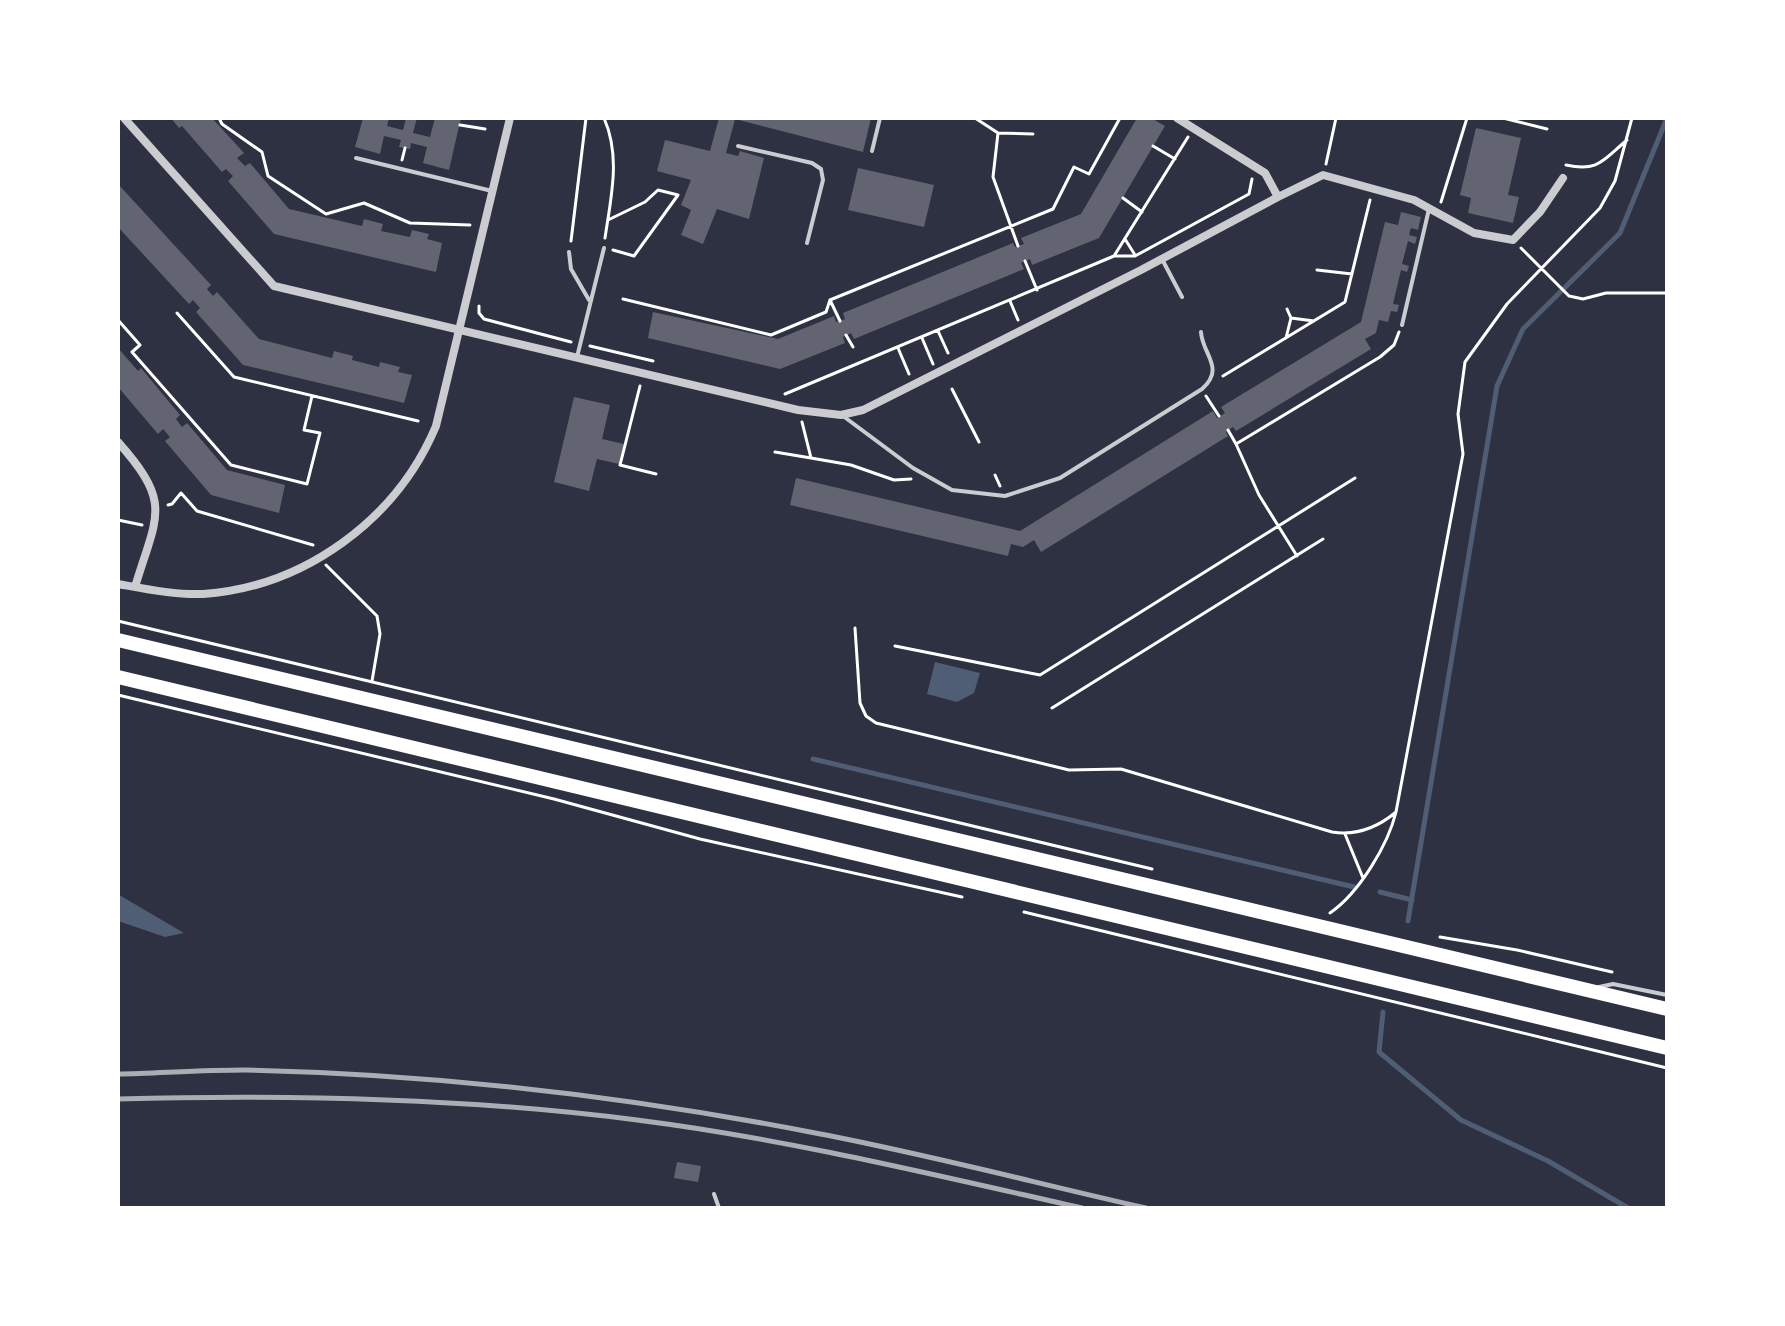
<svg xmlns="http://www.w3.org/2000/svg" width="1785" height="1326" font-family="'Titillium Web',sans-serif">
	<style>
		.water { fill: #4f5d75 }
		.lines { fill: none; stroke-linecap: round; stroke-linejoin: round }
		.stream { stroke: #4f5d75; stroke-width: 5 }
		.building { fill: #626471 }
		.path { stroke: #fff; stroke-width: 3 }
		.service { stroke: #caccd0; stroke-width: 4 }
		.minor { stroke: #caccd0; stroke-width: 8 }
		.trunk { stroke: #fff; stroke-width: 14 }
		.rail { stroke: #abadb3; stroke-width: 5 }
	</style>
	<rect width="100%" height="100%" fill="#2d3142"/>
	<!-- water -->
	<path class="water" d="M935,662L980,673L974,693L957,702L927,694Z
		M118,895L121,896L184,933L165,937L118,921Z"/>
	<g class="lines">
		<!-- stream -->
		<path class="stream" d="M813,759L1354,887
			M1380,892L1412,900
			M1408,921L1497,386L1523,329L1620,233L1667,118
			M1383,1012L1379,1052L1461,1120L1548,1161L1628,1208"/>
	</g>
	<!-- building -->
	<path class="building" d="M171,118H212L244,153L237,158L245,166L250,163L289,209L362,226L364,219L383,224L381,231L410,237L412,230L429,234L427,239L442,243L436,272L274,234L228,181L233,176L226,169L222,172L182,126L179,128Z
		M363,118H389L387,126L403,130L406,118H417L413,133L430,137L435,118H461L449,170L423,163L427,147L411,143L410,149L399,147L401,140L384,136L380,154L355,147Z
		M719,118H871L863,152L735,119L726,153L738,156L740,151L764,158L749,219L717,209L703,244L681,235L691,210L681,205L691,180L657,171L665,140L710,151Z
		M1137,118H1151L1165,126L1099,238L1032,265L1030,259L1021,263L1024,269L854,339L851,333L843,337L845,343L780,369L648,338L653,312L778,339L834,316L836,322L840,321L845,319L843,313L1013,243L1015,247L1024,244L1021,238L1081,214Z
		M1476,128L1521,138L1508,195L1519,197L1513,223L1468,213L1471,198L1460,195Z
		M858,168L934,185L924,227L848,210Z
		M118,184L211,285L207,289L213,296L217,292L259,339L332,358L334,351L353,356L352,360L379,367L380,362L400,367L398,372L412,375L404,403L243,365L196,312L200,308L193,300L189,304L118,227Z
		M1401,212L1421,217L1418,230L1411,228L1409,235L1417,237L1415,244L1408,241L1402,264L1409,266L1407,272L1401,270L1393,304L1399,305L1397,312L1391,311L1388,322L1379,320L1376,333L1365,339L1371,349L1236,431L1233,427L1226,432L1228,436L1041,552L1034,540L1023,547L1011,544L1008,556L790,505L796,478L1020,531L1213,411L1217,418L1225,413L1221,407L1361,322L1385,222L1398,225Z
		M118,348L138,371L141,368L180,415L176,419L182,427L187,423L227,470L285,485L279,513L211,495L165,441L170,437L163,429L158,434L118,387Z
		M574,397L610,405L602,439L624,444L619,464L597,459L589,491L554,482Z
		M677,1162L701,1166L698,1182L674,1178Z"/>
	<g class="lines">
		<!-- path -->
		<path class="path" d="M219,118L222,124L262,152L268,176L326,214L364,203L410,223L470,225
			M604,118C621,157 611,197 605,238
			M975,118L998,133L1033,134
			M1503,118L1547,129
			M460,125L485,129
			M998,133L993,177L1018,246
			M1153,146L1175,159
			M402,160L405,148
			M1326,164L1336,118
			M1566,165C1599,172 1603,160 1627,140
			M1123,198L1142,212
			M1441,202L1467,118
			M608,220L645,202L658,190L678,195L634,256L613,250
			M1125,239L1135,255
			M571,241L586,118
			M1521,248L1569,296L1583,299L1606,293H1667
			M1114,256L1188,137
			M1025,261L1037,290
			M1317,270L1352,274
			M623,299L771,335L826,312L830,300
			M830,300L1053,209L1074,167L1089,174L1120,118
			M830,300L840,321
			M1010,301L1018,320
			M479,306V313L484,319L571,342
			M1287,309L1291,318
			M177,313L234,377L418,421
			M118,320L140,345L132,352L231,465L307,484L320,433L304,430L312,396
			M938,331L948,353
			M846,335L853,347
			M922,338L933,364
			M1286,338L1291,318L1314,321
			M590,346L653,361
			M898,348L909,374
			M1223,376L1345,302L1370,200
			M640,386L620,465L656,474
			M952,389L979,442
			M785,394L1114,256H1135L1249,194L1252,179
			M1206,396L1219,416
			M802,422L811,458L851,465L894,480L911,479
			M1228,430L1236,444L1380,357L1394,345L1399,332
			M1236,444L1259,495L1297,556
			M775,452L811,458
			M995,475L1000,486
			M168,505L172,504L181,493L197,511L313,545
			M118,520L142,525
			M326,565L377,616L380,634L372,681
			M118,621L1152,869
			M855,628L860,703L866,716L876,723L1069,770L1121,769L1332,832C1357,836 1377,828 1396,812
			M895,646L1040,675L1355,478
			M118,695L554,799L700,839L962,897
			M1052,708L1323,539
			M1345,834L1363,878
			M1024,912L1667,1068
			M1330,913C1359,893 1388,845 1396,812L1463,454L1458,414L1465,362L1507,304L1600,208L1615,181L1632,118
			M1440,937L1517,950L1612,972"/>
		<!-- service -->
		<path class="service" d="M738,146L812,163L821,169L823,180L807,243
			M872,151L880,118
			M356,158L492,191
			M569,252L571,269L589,300
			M1163,261L1182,297
			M1402,325L1429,209
			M577,357L604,248
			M843,416L913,468L952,490L1005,496L1060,478L1202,389C1226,368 1202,354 1201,332
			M1599,987L1613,984L1667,995
			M714,1194L719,1208"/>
		<!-- minor -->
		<path class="minor" d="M124,118L274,286L798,410L841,415L863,410L1141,270L1278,197L1265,173L1177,118
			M1278,197L1323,175L1414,200L1474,233L1513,240L1540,212L1563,178
			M118,442C173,504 157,514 135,587
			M118,584C146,589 175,595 203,594C305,587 397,519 436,426L510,118"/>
		<!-- trunk -->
		<path class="trunk" d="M118,640L1667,1009
			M118,677L1667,1048"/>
		<!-- rail -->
		<path class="rail" d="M118,1074C160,1073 203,1070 245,1070C435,1074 624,1096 810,1132C923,1153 1035,1183 1146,1208
			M118,1099C292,1094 465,1098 637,1120C787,1139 935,1175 1082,1208"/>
	</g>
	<!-- border -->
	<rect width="1785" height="1326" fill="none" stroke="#ffffff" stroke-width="240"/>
</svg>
